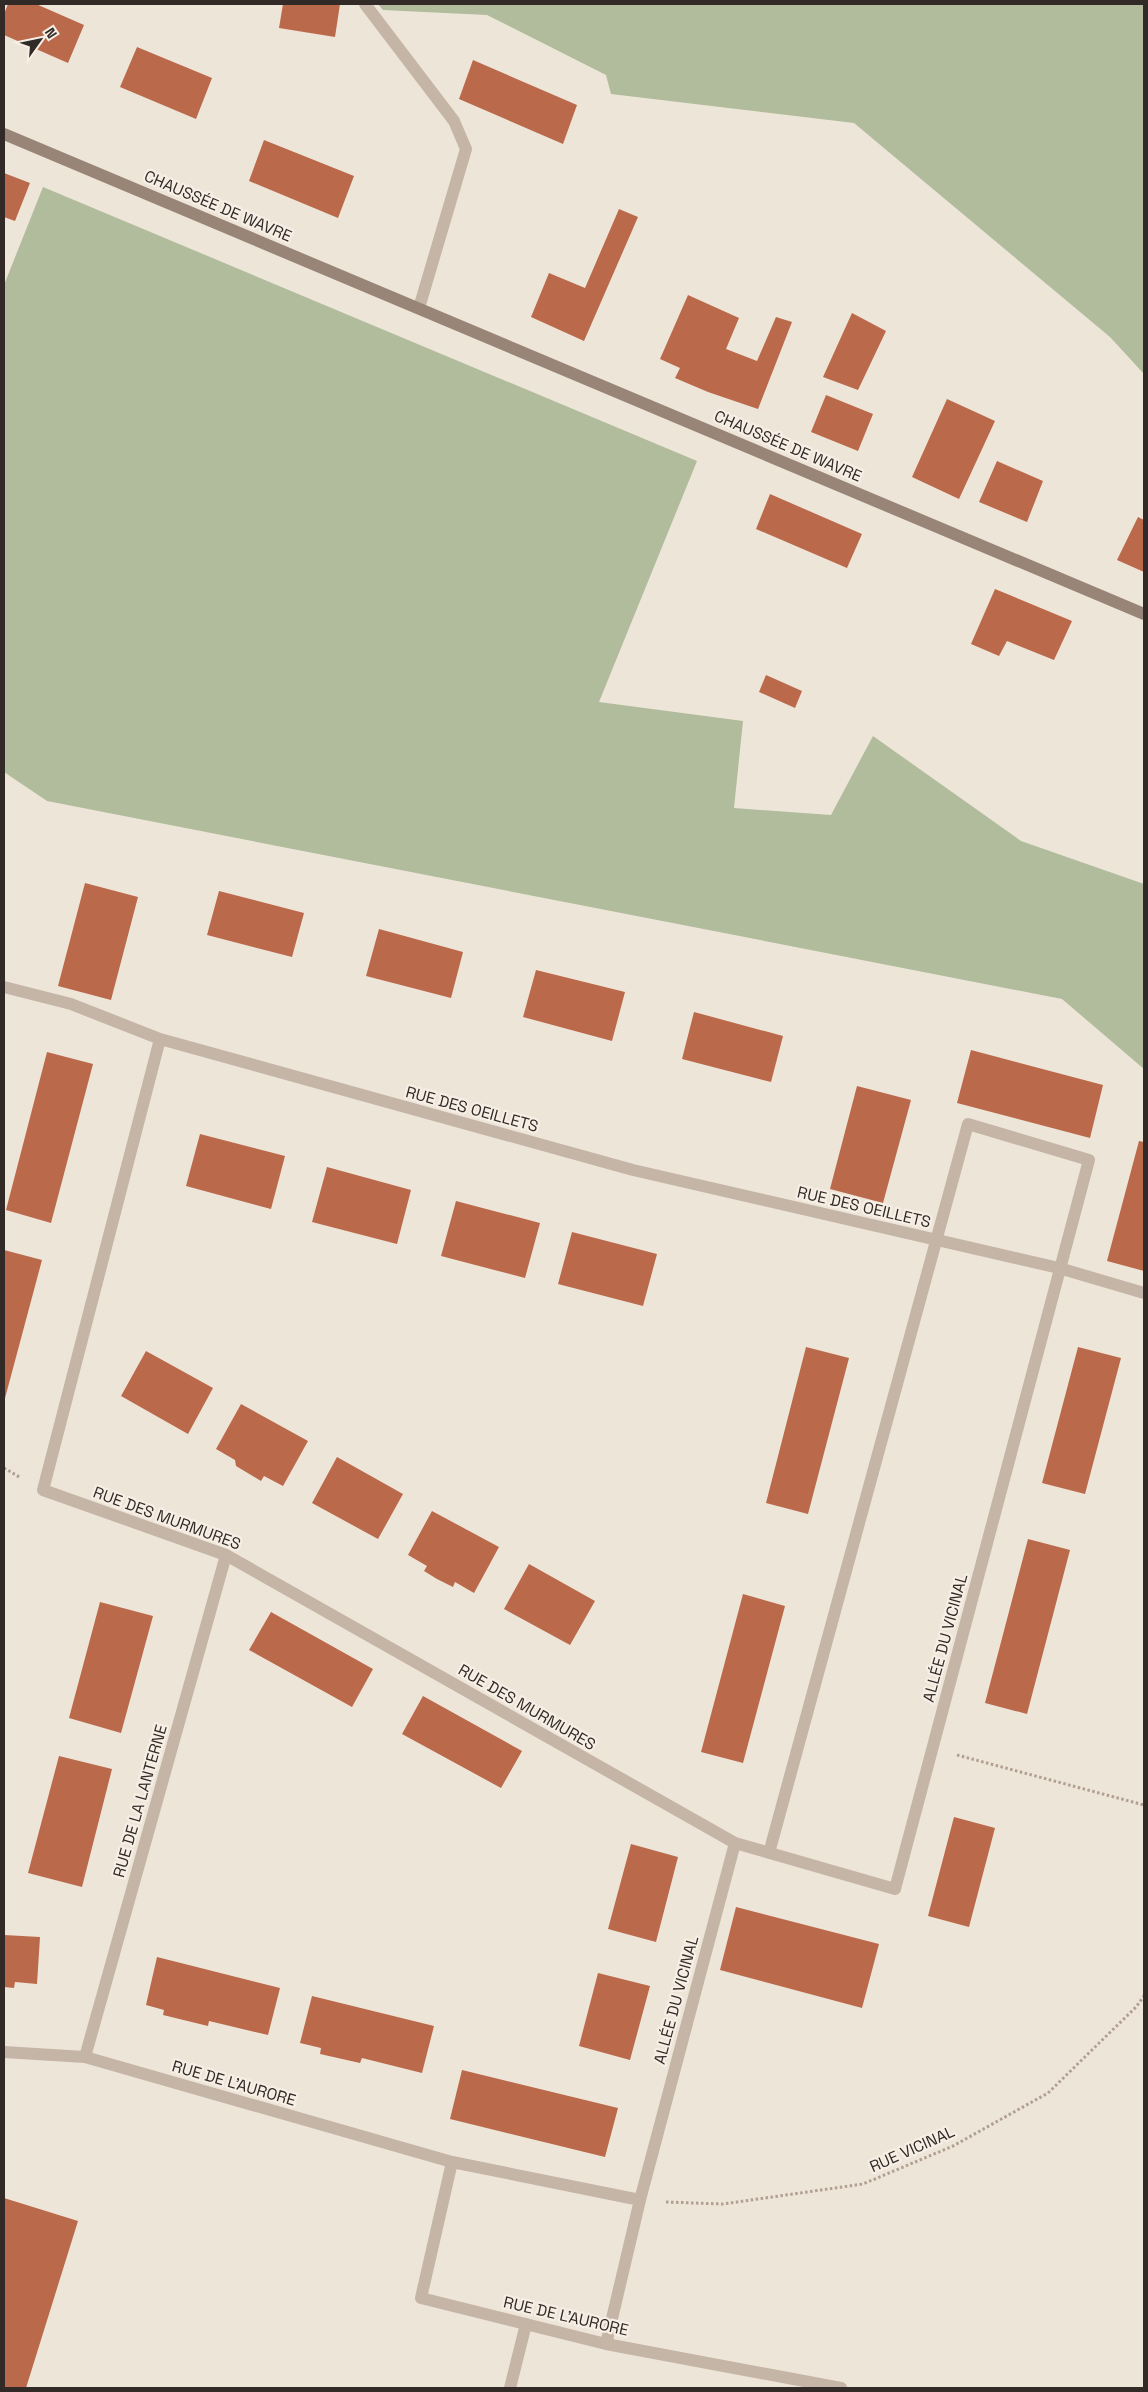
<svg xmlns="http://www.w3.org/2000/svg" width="1148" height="2392" font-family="'Space Grotesk',sans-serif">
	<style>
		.green { fill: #b0bc9b }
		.building { fill: #bb694b }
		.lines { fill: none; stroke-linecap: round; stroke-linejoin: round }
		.path { stroke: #b19f91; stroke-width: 3; stroke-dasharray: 2.5 2.5; stroke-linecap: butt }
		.service { stroke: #c5b5a7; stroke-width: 12 }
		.minor { stroke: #c5b5a7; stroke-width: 12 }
		.secondary { stroke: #988578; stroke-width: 12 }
		.labels { text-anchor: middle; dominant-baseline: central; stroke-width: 4.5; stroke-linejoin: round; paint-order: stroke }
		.street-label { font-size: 16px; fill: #322a26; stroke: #f7efe5 }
	</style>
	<rect width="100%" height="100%" fill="#eee5d9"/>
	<!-- green -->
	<path class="green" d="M378,4H1144V374L1110,337L854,123L611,94L606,75L487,15L383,10Z
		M43,187L697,461L599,702L743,721L734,808L831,815L873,736L1021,841L1144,884V1069L1062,999L47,801L4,772V285Z"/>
	<!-- building -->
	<path class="building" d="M8,4H36L84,25L68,63L4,35V14Z
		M283,4H340L335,37L279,28Z
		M137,47L212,78L196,119L120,87Z
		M473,60L577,105L563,144L459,99Z
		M264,140L354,176L338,218L249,181Z
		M4,173L30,183L15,221L4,217Z
		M619,209L638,217L584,341L531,317L549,273L585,288Z
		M688,295L739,318L726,349L757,361L776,317L792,322L758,409L708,392L675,378L680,368L660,359Z
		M852,313L886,331L858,390L823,377Z
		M826,395L873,414L858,451L811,432Z
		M947,399L995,421L959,499L912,477Z
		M997,461L1043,481L1027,522L979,502Z
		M770,494L862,534L847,568L756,529Z
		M1138,517L1144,520V572L1117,560Z
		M995,589L1072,621L1054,660L1007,641L999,656L971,644Z
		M766,675L802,691L795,708L759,692Z
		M85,883L138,897L111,1000L58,986Z
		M219,891L304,913L292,957L207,935Z
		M379,929L463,952L451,998L366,976Z
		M536,970L625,992L612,1041L523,1017Z
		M694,1012L783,1036L771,1082L682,1059Z
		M971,1050L1103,1085L1090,1138L957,1103Z
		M47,1052L93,1064L51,1223L6,1210Z
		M857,1086L911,1100L883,1203L830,1189Z
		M200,1134L285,1156L271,1209L186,1186Z
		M1139,1141L1144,1142V1271L1107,1261Z
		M327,1167L411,1190L397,1244L312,1222Z
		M456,1201L540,1223L525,1278L441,1256Z
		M572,1232L657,1254L643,1306L558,1284Z
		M4,1250L42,1260L4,1402Z
		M806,1347L849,1358L808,1514L766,1503Z
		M1078,1347L1121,1358L1085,1494L1042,1483Z
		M146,1351L213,1388L188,1434L121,1396Z
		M241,1404L308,1441L283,1486L264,1476L261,1481L236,1466L235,1460L216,1449Z
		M337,1457L403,1494L378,1539L312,1503Z
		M432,1511L499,1547L474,1593L455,1582L453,1587L437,1579L424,1571L427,1566L408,1555Z
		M1028,1539L1070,1550L1027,1714L985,1703Z
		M529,1564L595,1601L570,1645L504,1609Z
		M743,1594L785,1606L743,1763L701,1752Z
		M100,1602L153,1616L121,1733L69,1718Z
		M271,1612L373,1669L352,1707L249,1650Z
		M423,1696L522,1751L501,1788L402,1734Z
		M59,1756L112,1769L82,1887L28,1873Z
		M954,1817L995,1828L969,1927L928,1916Z
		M631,1844L678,1857L656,1942L608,1929Z
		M736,1907L879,1944L862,2008L720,1970Z
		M4,1935L40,1937L37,1984L15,1982L14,1988L4,1987Z
		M157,1957L280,1988L268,2035L209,2021L208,2026L163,2015L164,2010L146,2005Z
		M598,1973L650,1986L630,2060L579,2046Z
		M312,1996L434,2026L422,2073L362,2058L360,2063L320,2054L321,2048L300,2043Z
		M462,2070L618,2108L605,2157L450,2119Z
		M4,2198L78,2221L26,2388H4Z"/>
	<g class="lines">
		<!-- path -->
		<path class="path" d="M4,1468L21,1478
			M957,1755L1144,1805
			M666,2202L723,2204L863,2184L953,2146L1048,2093L1136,2007L1144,1996"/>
		<!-- service -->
		<path class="service" d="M510,2388L526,2324"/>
		<!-- minor -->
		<path class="minor" d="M365,4L454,121L466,149L419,308
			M4,987L71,1004L160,1039L633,1170L1059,1268L1144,1293
			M160,1039L43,1490L226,1555L735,1843L895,1889L1089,1160L968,1124L769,1853
			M4,2052L85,2057L452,2162L640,2200
			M85,2057L226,1555
			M452,2162L421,2298L606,2344L841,2388
			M606,2344L640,2200L735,1843"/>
		<!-- secondary -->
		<path class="secondary" d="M4,134L1144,614"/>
	</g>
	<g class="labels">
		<!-- street labels -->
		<g class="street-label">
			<text transform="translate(218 206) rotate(23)">CHAUSSÉE DE WAVRE</text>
			<text transform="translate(788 446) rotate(23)">CHAUSSÉE DE WAVRE</text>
			<text transform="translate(472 1109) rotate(15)">RUE DES OEILLETS</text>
			<text transform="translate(864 1207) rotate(13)">RUE DES OEILLETS</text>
			<text transform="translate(167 1518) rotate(20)">RUE DES MURMURES</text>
			<text transform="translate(945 1638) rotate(-75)">ALLÉE DU VICINAL</text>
			<text transform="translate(527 1707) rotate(30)">RUE DES MURMURES</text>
			<text transform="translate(140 1801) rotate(-74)">RUE DE LA LANTERNE</text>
			<text transform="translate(676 2000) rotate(-75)">ALLÉE DU VICINAL</text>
			<text transform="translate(234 2083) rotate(16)">RUE DE L'AURORE</text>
			<text transform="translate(912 2149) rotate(-24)">RUE VICINAL</text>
			<text transform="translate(566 2316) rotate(13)">RUE DE L'AURORE</text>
		</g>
	</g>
	<!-- border -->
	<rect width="1148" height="2392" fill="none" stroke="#322a26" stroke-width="10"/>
	<!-- north arrow -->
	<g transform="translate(40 40) rotate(57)" stroke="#f7efe5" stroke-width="4" paint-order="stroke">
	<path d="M0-4L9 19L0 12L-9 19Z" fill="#322a26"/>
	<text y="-8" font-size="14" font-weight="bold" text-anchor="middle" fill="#322a26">N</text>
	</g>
</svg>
